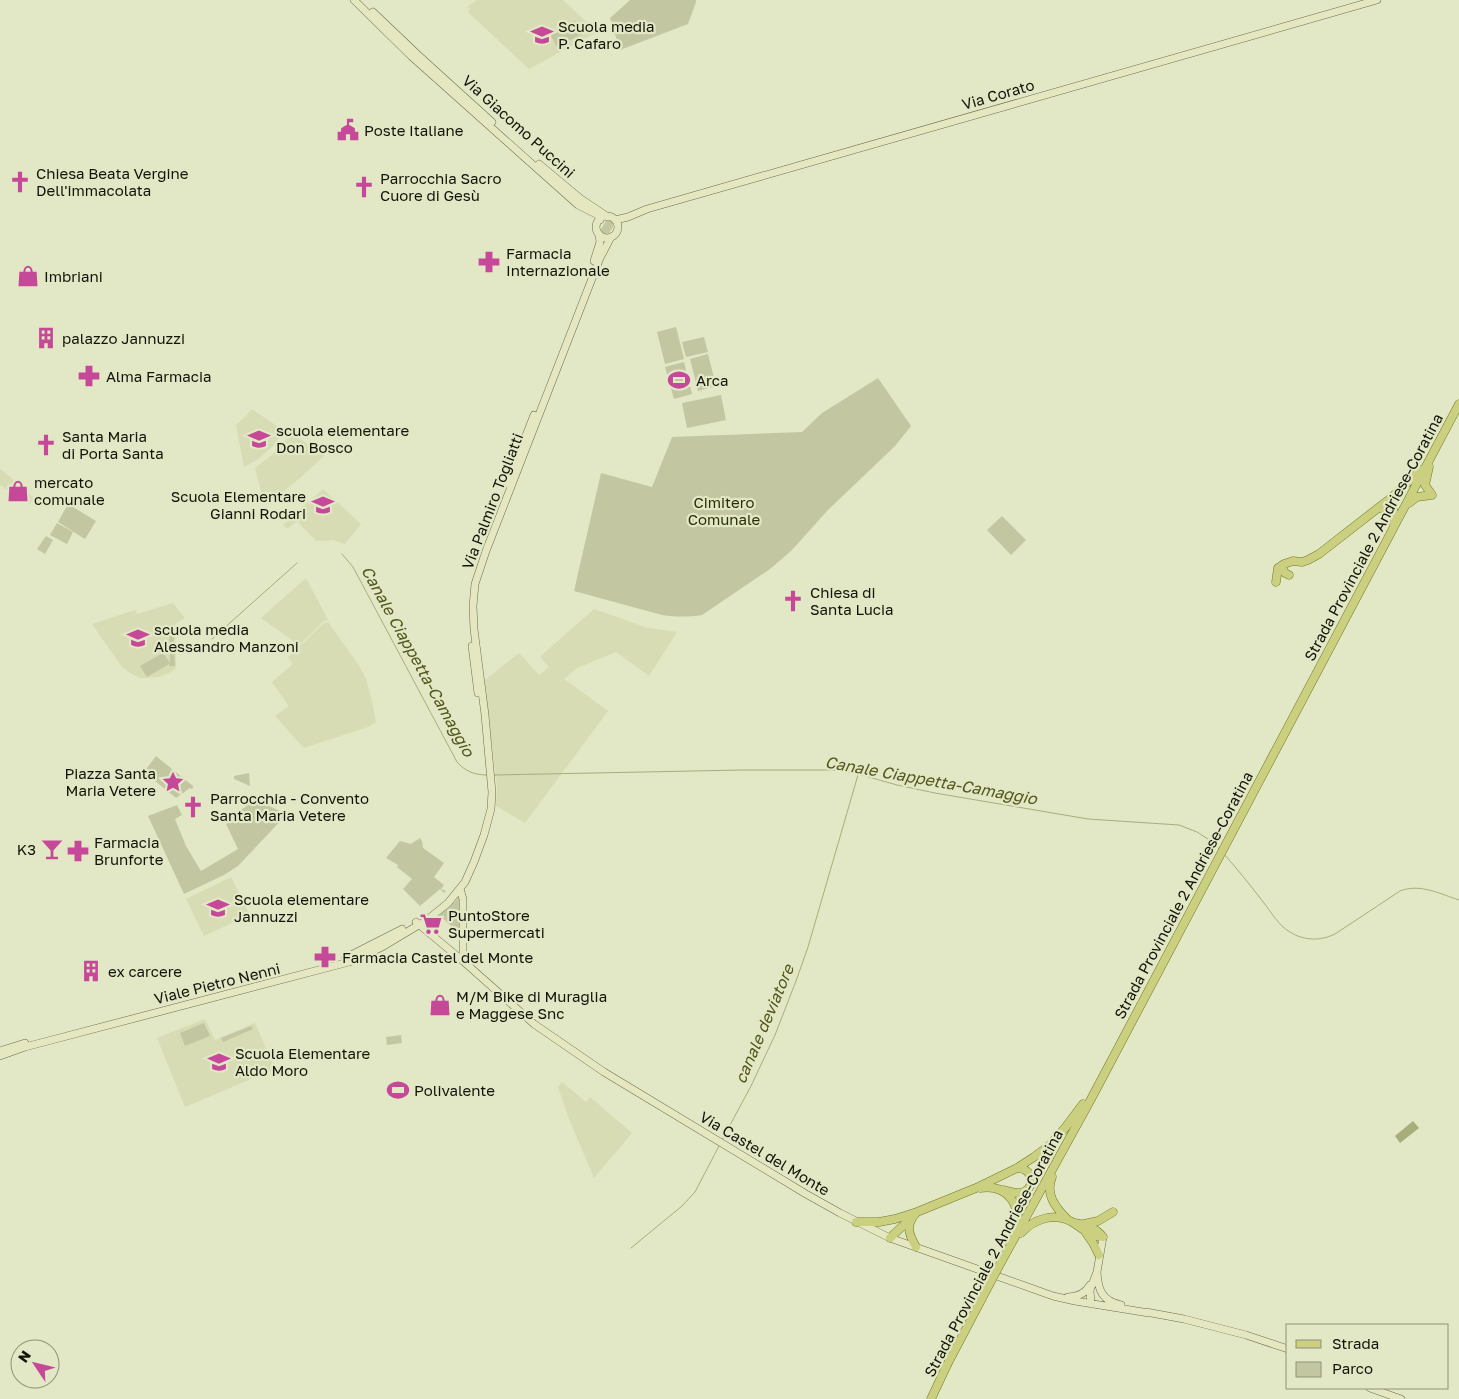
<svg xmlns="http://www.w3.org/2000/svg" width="1459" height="1399" font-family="'Golos Text',sans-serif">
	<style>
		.built { fill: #d7dcb4 }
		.green { fill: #c2c7a2 }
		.water { fill: #a8ae79 }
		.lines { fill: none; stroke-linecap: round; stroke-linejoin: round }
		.stream { stroke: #a8ae79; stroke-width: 1 }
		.secondary-casing { stroke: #6a6e4f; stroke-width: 8 }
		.primary-casing { stroke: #73791f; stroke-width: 9 }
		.secondary { stroke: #e5e7c0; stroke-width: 7 }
		.primary { stroke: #cad080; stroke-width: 8 }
		.primary-bridge-casing { stroke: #73791f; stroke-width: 9; stroke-linecap: butt }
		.primary-bridge { stroke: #cad080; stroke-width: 8 }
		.labels { text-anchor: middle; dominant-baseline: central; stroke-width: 4.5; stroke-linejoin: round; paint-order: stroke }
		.poi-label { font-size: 15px; fill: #131408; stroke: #e2e7c5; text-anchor: start }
		.street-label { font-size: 15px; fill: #131408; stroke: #e2e7c5 }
		.park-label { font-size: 15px; fill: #2c2f04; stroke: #e2e7c5 }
		.water-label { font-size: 16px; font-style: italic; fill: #52571b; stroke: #e2e7c5 }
	</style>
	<rect width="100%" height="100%" fill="#e2e7c5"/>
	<!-- built -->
	<path class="built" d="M477,0H563L597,32L529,69L468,12L470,9L467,7Z
		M252,409L284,431L273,446L258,459L244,467L236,425L243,419Z
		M291,433L325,455L300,478L274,499L266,491L262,495L255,468L281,448Z
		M1,469L33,497L30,505L0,485V470Z
		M323,489L361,524L345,544L333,540L316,541L297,521L287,529L283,525Z
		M306,578L328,620L324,621L299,645L261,618Z
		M173,603L185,618L175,624L176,668L171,672L158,677L140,678L130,673L122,667L92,624L135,610L137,614Z
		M594,609L648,628L677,632L649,676L616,652L577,668L564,679L608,711L525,823L496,806L497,787L484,681L519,653L539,675L549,667L540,657Z
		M328,622L360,667L366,679L372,701L376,722L368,727L304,748L275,716L289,706L272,682L293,664L288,657L324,623Z
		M231,877L248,912L246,913L247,916L204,936L186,899Z
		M205,1019L215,1040L255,1023L275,1069L185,1107L157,1038Z
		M562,1082L586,1102L590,1097L632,1133L594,1178L569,1119L558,1087Z"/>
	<!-- green -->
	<path class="green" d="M630,0H696V2L688,24L620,50L610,18Z
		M575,21L582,34L557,47L550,34Z
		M606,221H612L613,227L609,233L605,234L602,232L601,229Z
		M676,327L684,359L665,364L657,332Z
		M704,337L708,352L686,357L682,342Z
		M708,354L716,386L698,391L690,359Z
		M684,362L692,394L674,399L665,367Z
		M878,378L911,426L895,446L828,510L791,551L770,569L702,615C688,617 676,617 662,615L574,591L601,473L652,487L672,437L802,432L822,413Z
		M721,395L726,420L687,428L682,403Z
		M68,504L96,521L85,539L58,522Z
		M1002,516L1026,540L1011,555L987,530Z
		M57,523L73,532L67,544L50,535Z
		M46,536L53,540L45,554L37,549Z
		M169,625H173L175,666H170L169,664L147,677L140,666L163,653L170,663Z
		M156,756L193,786V788L191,789L190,788L176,798L144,772Z
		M249,773L250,786L234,779V776Z
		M255,800L287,814L238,866L224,875L184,894L148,816L177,805L182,815L175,819L186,846L201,871L238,849L226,824L238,817L237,813Z
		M420,838L422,841L423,848L444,863L434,877L444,885L441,889L446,891L444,893L440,889L420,906L403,889L412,879L397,867L398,865L386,858L400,841L411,844Z
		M459,897L461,903L459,933L439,915L451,906Z
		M204,1023L210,1036L185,1046L180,1033Z
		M251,1026L253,1029L223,1042L221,1038Z
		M401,1035L402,1043L387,1045L386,1037Z"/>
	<!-- water -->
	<path class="water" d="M1413,1121L1419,1128L1400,1143L1395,1136Z"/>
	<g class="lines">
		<!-- stream -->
		<path class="stream" d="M342,554L353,567L457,762C465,771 474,775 487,775
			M212,639L297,563
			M494,775L742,770H833L858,774L897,785L935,793L1088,819L1179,825L1197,832L1214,843L1219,849
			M1224,854C1238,870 1251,886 1264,903C1271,912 1279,926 1290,932C1304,941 1321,941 1335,934L1400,891C1420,883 1440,894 1459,900
			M722,1140L751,1086L775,1035L796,981L808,947L858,775
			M631,1248L682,1206L695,1192L719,1146"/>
		<!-- secondary casing -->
		<g class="secondary-casing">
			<path id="secondary" d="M354,0L411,56L578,205L598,215L600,220
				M373,12L417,54L492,122
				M539,164L581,199L608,217
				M596 227a11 11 0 1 1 22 0a11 11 0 1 1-22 0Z
				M615,220L628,217L647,209L1377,0
				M594,261L600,242L599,234
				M507,484L534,415
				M472,646L478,693
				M460,889L463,899V961
				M416,922L463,961L534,1024L604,1072L806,1194L840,1213L890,1238L1053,1296L1075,1301L1149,1313
				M345,958L402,929
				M0,1051L25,1043
				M0,1056L25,1047L349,962L382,947L427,920L448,903L465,882L474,862L484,835L491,809L492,792L485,715L474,629L473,606L475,584L486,551L600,258L611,237
				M1097,1272C1098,1290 1102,1301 1121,1305
				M1068,1297C1078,1297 1085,1294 1090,1285
				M1091,1304L1090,1290L1097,1272L1103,1237
				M1146,1312L1184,1319L1246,1335L1288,1349
				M1370,1388L1401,1399"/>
		</g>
		<!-- primary casing -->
		<g class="primary-casing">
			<path id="primary" d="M1429,467L1425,485L1432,495
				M1409,503L1417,497L1432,495
				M1381,508C1395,505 1395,511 1394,524
				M1281,566L1285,573L1289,575
				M1276,582L1278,568L1284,564L1293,561L1302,562L1308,560L1319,554L1391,498L1421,470
				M1052,1177C1045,1194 1055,1207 1067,1219
				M980,1188C1009,1184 1022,1206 1016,1233
				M1003,1190C1008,1191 1014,1193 1019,1193C1035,1192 1037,1169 1017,1168
				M916,1213C905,1225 909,1235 916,1247
				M856,1222H879L895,1219L917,1212L976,1188L1017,1168L1034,1157L1050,1145L1065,1128L1083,1104
				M1075,1223C1087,1225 1096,1228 1103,1237
				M1084,1224L1098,1221L1113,1212
				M1021,1233C1034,1219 1054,1212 1072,1222C1084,1229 1088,1236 1103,1237
				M1086,1233L1093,1243L1099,1255
				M890,1238L910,1219
				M999,1266L1090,1101L1459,404
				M931,1399L947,1365"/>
		</g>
		<!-- secondary -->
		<use href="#secondary" class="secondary"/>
		<!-- primary -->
		<use href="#primary" class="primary"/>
		<!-- primary-bridge casing -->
		<g class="primary-bridge-casing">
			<path id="primary-bridge" d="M947,1365L999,1266"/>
		</g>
		<!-- primary-bridge -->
		<use href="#primary-bridge" class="primary-bridge"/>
	</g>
	<!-- icons -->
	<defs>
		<g id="school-bare" transform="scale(1.725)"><path d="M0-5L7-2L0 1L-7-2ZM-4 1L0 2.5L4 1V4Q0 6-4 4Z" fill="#c54998" stroke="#e2e7c5" stroke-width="2.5" paint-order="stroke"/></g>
		<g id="civic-bare" transform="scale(1.725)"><path d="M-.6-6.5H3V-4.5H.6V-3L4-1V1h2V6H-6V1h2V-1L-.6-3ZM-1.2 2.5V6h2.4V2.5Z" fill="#c54998" stroke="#e2e7c5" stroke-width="2.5" paint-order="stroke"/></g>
		<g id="church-bare" transform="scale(1.725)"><path d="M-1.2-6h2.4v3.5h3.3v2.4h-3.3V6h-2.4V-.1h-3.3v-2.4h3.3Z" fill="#c54998" stroke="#e2e7c5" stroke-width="2.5" paint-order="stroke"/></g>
		<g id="pharmacy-bare" transform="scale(1.725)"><path d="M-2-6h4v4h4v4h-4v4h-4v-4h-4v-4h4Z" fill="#c54998" stroke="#e2e7c5" stroke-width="2.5" paint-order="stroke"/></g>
		<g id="shop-bare" transform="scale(1.725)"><path d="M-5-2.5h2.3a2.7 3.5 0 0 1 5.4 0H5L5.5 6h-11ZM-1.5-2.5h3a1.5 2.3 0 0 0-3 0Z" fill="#c54998" stroke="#e2e7c5" stroke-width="2.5" paint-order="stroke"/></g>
		<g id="building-bare" transform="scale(1.725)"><path d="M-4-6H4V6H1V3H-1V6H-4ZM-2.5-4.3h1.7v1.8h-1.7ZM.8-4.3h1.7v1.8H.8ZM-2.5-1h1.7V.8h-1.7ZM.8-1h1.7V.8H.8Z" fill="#c54998" stroke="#e2e7c5" stroke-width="2.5" paint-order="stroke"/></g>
		<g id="stadium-bare" transform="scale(1.725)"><path d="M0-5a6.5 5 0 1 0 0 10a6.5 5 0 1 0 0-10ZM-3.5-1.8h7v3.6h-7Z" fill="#c54998" stroke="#e2e7c5" stroke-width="2.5" paint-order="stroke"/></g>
		<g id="sight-bare" transform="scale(1.725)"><path d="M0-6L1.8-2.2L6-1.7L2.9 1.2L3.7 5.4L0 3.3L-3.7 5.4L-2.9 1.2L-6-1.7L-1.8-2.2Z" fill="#c54998" stroke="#e2e7c5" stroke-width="2.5" paint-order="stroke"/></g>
		<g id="bar-bare" transform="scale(1.725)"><path d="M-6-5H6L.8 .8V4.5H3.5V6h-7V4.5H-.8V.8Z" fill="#c54998" stroke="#e2e7c5" stroke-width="2.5" paint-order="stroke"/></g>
		<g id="supermarket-bare" transform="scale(1.725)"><path d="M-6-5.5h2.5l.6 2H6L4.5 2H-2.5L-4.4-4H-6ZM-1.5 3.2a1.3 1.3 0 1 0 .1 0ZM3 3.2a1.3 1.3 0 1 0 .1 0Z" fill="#c54998" stroke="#e2e7c5" stroke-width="2.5" paint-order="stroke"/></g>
	</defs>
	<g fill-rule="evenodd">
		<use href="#school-bare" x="542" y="35"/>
		<use href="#civic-bare" x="348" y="130"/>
		<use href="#church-bare" x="20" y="182"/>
		<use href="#church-bare" x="364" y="187"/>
		<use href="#pharmacy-bare" x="489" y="262"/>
		<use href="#shop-bare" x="28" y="276"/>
		<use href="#building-bare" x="46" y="338"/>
		<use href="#pharmacy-bare" x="89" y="376"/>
		<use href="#stadium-bare" x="679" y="380"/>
		<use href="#school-bare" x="259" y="439"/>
		<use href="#church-bare" x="46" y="445"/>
		<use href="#shop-bare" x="18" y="491"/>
		<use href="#school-bare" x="323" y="505"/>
		<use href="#church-bare" x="793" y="601"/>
		<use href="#school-bare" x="138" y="638"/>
		<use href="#sight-bare" x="173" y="782"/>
		<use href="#church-bare" x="193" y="807"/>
		<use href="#bar-bare" x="52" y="849"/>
		<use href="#pharmacy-bare" x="78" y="851"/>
		<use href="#school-bare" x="218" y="908"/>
		<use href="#supermarket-bare" x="431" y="924"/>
		<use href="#pharmacy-bare" x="325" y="957"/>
		<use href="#building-bare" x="91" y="971"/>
		<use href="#shop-bare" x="440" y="1005"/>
		<use href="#school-bare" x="219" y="1062"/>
		<use href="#stadium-bare" x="398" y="1090"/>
	</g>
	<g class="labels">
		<!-- poi labels -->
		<g class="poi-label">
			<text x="558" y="26">Scuola media<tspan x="558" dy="17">P. Cafaro</tspan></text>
			<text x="364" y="130">Poste Italiane</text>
			<text x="36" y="173">Chiesa Beata Vergine<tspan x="36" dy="17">Dell'immacolata</tspan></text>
			<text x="380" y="178">Parrocchia Sacro<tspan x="380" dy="17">Cuore di Gesù</tspan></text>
			<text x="506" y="253">Farmacia<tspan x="506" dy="17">Internazionale</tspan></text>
			<text x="44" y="276">Imbriani</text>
			<text x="62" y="338">palazzo Jannuzzi</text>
			<text x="106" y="376">Alma Farmacia</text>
			<text x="696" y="380">Arca</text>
			<text x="276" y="430">scuola elementare<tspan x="276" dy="17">Don Bosco</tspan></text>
			<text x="62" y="436">Santa Maria<tspan x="62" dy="17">di Porta Santa</tspan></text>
			<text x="34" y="482">mercato<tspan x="34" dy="17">comunale</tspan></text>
			<text x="306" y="496" text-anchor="end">Scuola Elementare<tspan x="306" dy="17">Gianni Rodari</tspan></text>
			<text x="810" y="592">Chiesa di<tspan x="810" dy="17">Santa Lucia</tspan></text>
			<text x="154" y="629">scuola media<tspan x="154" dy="17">Alessandro Manzoni</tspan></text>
			<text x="156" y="773" text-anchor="end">Piazza Santa<tspan x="156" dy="17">Maria Vetere</tspan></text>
			<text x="210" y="798">Parrocchia - Convento<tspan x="210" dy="17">Santa Maria Vetere</tspan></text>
			<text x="94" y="842">Farmacia<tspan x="94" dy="17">Brunforte</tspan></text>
			<text x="36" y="849" text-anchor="end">K3</text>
			<text x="234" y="899">Scuola elementare<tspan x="234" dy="17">Jannuzzi</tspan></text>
			<text x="448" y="915">PuntoStore<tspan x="448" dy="17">Supermercati</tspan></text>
			<text x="342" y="957">Farmacia Castel del Monte</text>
			<text x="108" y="971">ex carcere</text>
			<text x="456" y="996">M/M Bike di Muraglia<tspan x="456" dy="17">e Maggese Snc</tspan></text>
			<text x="235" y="1053">Scuola Elementare<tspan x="235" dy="17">Aldo Moro</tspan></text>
			<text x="414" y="1090">Polivalente</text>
		</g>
		<!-- street labels -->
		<g class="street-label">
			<text transform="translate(998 94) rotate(-16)">Via Corato</text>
			<text transform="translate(519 126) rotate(42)">Via Giacomo Puccini</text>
			<text transform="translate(492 501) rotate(-69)">Via Palmiro Togliatti</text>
			<text transform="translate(1373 537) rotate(-62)">Strada Provinciale 2 Andriese-Coratina</text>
			<text transform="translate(1183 895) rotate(-62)">Strada Provinciale 2 Andriese-Coratina</text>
			<text transform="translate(217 983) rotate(-14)">Viale Pietro Nenni</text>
			<text transform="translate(765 1153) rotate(31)">Via Castel del Monte</text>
			<text transform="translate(993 1253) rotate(-62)">Strada Provinciale 2 Andriese-Coratina</text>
		</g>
		<!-- park labels -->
		<g class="park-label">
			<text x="724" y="502">Cimitero<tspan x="724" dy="17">Comunale</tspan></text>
		</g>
		<!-- water labels -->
		<g class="water-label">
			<text transform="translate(418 661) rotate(61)">Canale Ciappetta-Camaggio</text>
			<text transform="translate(931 780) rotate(10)">Canale Ciappetta-Camaggio</text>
			<text transform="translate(764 1024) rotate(-67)">canale deviatore</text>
		</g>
	</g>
	<!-- legend -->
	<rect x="1286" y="1324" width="162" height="65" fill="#e2e7c5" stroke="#8f9379"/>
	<rect x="1296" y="1340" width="25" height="8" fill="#cad080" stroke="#8f9379"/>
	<text x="1332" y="1349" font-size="15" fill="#131408">Strada</text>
	<rect x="1296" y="1362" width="25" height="15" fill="#c2c7a2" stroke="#8f9379"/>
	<text x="1332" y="1374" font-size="15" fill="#131408">Parco</text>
	<!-- north arrow -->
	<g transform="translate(35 1364) rotate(305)"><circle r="24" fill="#e2e7c5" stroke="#8f9379"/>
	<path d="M0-4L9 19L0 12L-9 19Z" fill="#c54998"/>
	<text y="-8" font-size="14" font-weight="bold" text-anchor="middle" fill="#131408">N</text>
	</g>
</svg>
